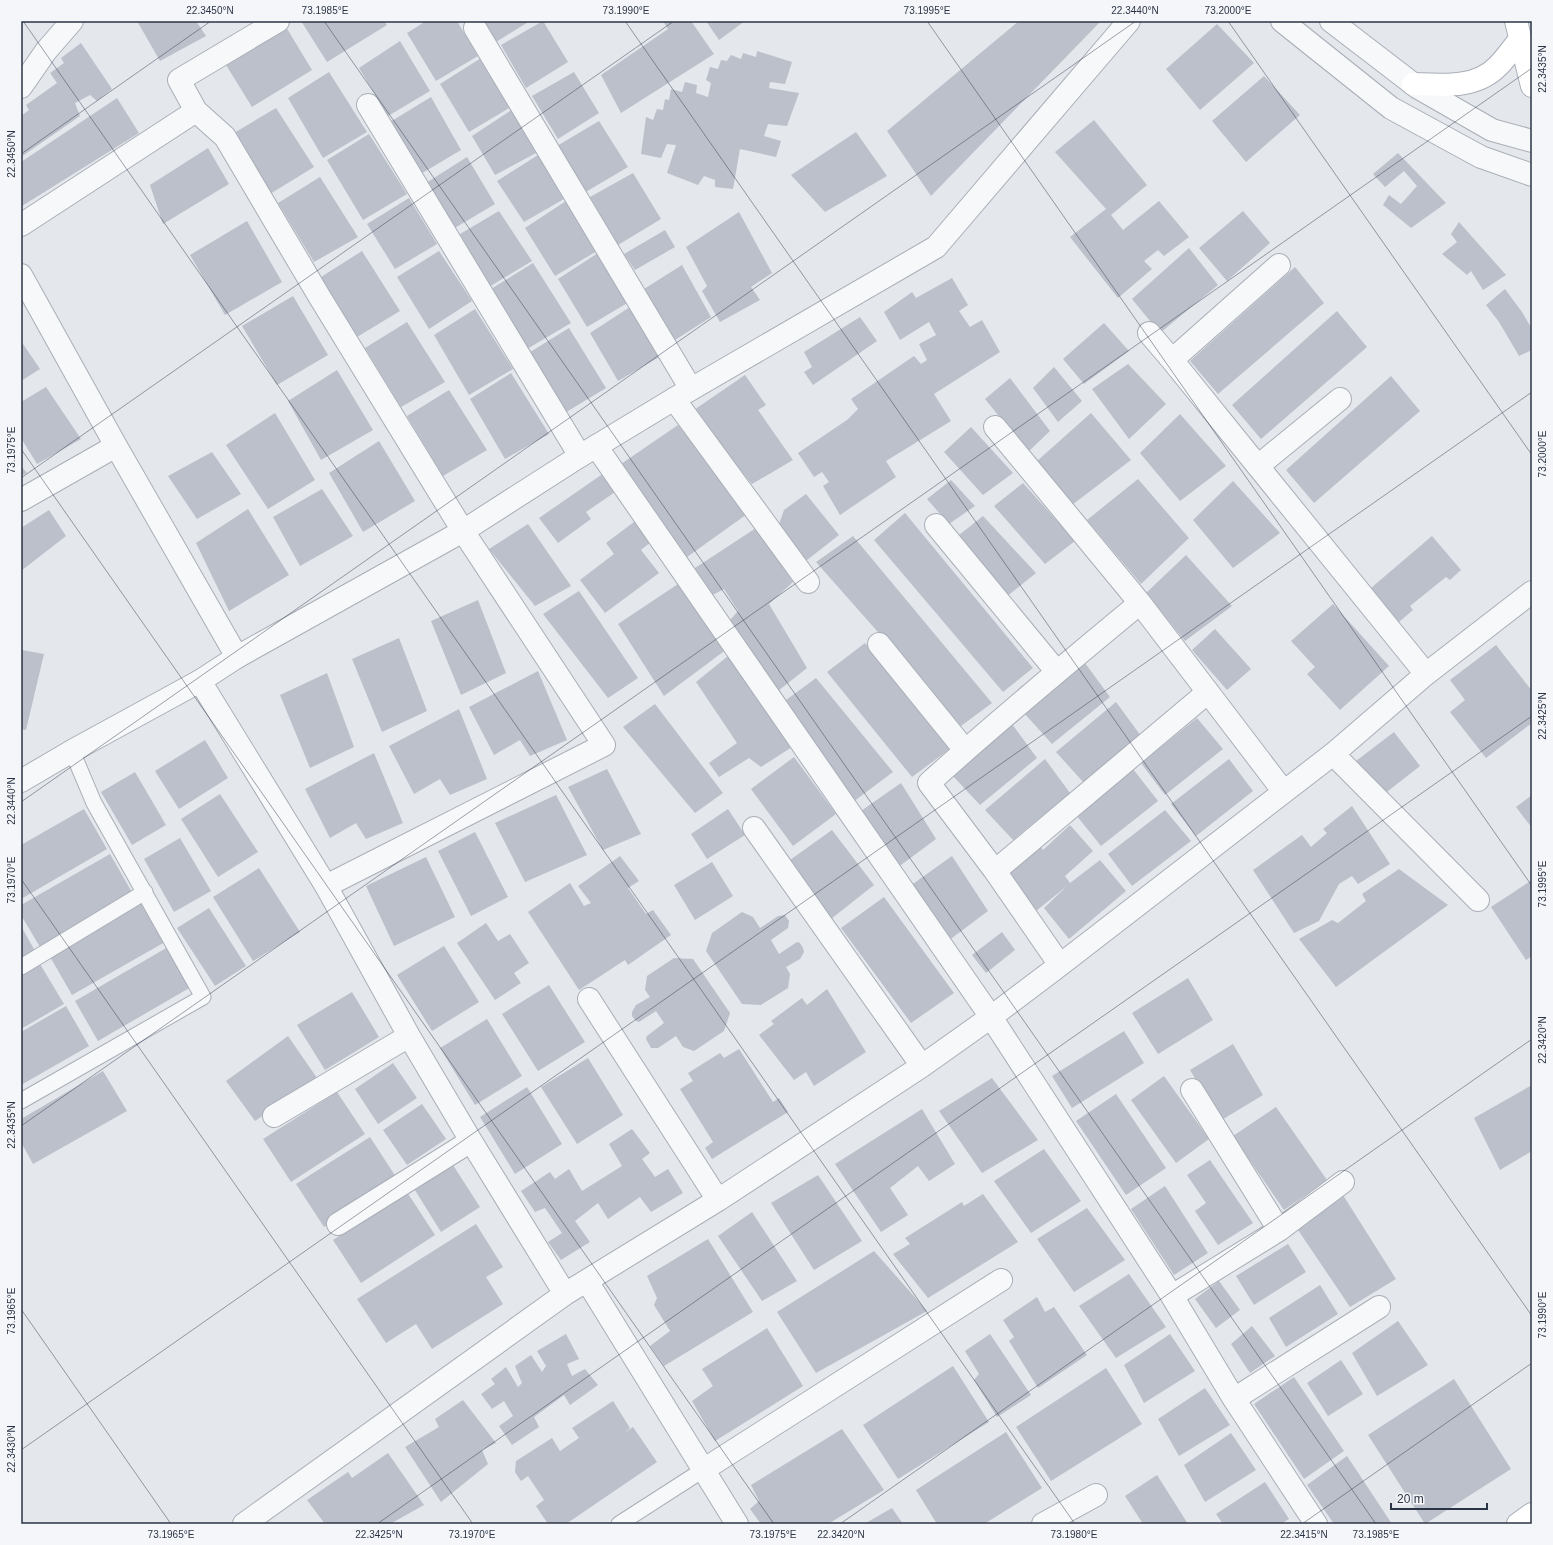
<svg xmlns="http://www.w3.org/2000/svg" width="1553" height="1545" font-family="Arial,sans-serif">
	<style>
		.building { fill: #bbc0ca }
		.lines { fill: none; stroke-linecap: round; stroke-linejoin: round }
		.service-casing { stroke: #a9aeb7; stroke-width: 17 }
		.minor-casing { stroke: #a9aeb7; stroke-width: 24 }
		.tertiary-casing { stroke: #a9aeb7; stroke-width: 24 }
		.secondary-casing { stroke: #a9aeb7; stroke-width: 24 }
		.service { stroke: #f7f8fa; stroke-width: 15 }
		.minor { stroke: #f7f8fa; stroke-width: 22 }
		.tertiary { stroke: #f7f8fa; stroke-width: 22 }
		.secondary { stroke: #fff; stroke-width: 22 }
		.ticks { fill: none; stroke: #2b3445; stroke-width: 1; stroke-opacity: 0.45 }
		.neatline { fill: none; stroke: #2b3445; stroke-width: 1.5 }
		.ticks-label { font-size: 10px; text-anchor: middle; fill: #2b3445 }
	</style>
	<rect width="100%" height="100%" fill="#e4e7ec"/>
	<!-- building -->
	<path class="building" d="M137,21H196L206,36L160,61Z
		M301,21H384L387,25L327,62Z
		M426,21H457L478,56L436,81L407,33Z
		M484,21H530L496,42Z
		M543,21L568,62L526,88L501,45Z
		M663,21H691L714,54L621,113L601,75L668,29Z
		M706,21H745L719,40Z
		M1019,21H1101L931,196L887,131Z
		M1217,24L1254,63L1200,110L1166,69Z
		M286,27L312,70L252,107L226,65Z
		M400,41L430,91L388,116L359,68Z
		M81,43L112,89L97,101L90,95L75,103L80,116L21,157V116L29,110L26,105L57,83L50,73L64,63L61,58Z
		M757,51L792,62L785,84L770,82L769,88L799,93L787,126L768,124L764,136L781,141L776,157L740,149L733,189L715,187V180L704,176L698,185L667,173L676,145L667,144L661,158L641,154L646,117L653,120L657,109L663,110L665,99L669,100L671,89L682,92L685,82L697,85L696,93L708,97L711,83L706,80L710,67L718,69L721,60L727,61L731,55L741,59L743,53L756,57Z
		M481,58L511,107L469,132L440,84Z
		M329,72L367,132L323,158L288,98Z
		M574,72L599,113L558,139L532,96Z
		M1264,76L1300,115L1246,162L1212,121Z
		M431,97L461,150L419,175L390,122Z
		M117,98L139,133L22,206L21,162Z
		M276,108L314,167L270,194L234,133Z
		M513,109L538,152L495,175L472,136Z
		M1094,120L1147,185L1111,215L1123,230L1159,201L1189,237L1164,256L1158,250L1144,261L1152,269L1118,298L1070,237L1106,209L1055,152Z
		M599,121L628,167L584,193L557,146Z
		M856,132L887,176L825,212L791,175Z
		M369,134L407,194L363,220L327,160Z
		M208,148L229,184L163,224L150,185Z
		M1398,153L1446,203L1411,228L1383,205L1389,195L1401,204L1417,186L1404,171L1385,187L1373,174Z
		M538,155L564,199L524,222L497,181Z
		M467,157L495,204L453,229L426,183Z
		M633,173L661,219L618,245L590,197Z
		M320,177L358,237L314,262L278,203Z
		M409,198L437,244L395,269L367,224Z
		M566,201L597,251L555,276L525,228Z
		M499,211L532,261L489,287L460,234Z
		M1243,211L1270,243L1227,281L1199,248Z
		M739,212L772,273L751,287L760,300L720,322L702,291L707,286L686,247Z
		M247,221L282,282L225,315L190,255Z
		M1459,222L1506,275L1483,290L1471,271L1467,275L1442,254L1457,242L1451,234Z
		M665,230L675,247L635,270L624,254Z
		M1189,248L1218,285L1160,333L1132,299Z
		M362,251L400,311L357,337L321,277Z
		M439,251L472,301L429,329L397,277Z
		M598,253L629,302L587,327L558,279Z
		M533,263L571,323L527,349L491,289Z
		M682,265L711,317L675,340L644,289Z
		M1295,267L1324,303L1218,394L1190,361Z
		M952,278L968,305L959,311L970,327L982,320L1000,352L934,394L951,421L886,461L896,477L840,515L823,486L829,482L822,472L814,477L798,453L847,420L858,409L851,399L914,356L921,364L927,360L919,344L936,335L929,322L900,340L884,312L912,292L916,298Z
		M1505,289L1522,312L1532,329V350L1519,356L1499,322L1486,305Z
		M293,296L328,355L277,385L242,326Z
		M630,307L661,356L618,381L590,333Z
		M475,309L513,369L469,395L434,335Z
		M1337,311L1367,347L1261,439L1232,405Z
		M860,317L877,341L813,385L804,372L812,367L804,352Z
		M407,322L445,382L401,407L365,348Z
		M1104,323L1129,351L1084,384L1063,359Z
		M569,328L606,388L563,414L527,354Z
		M21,341L40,369L21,381Z
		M1128,364L1166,404L1129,439L1092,389Z
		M1054,367L1082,401L1058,422L1033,388Z
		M337,370L373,430L321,460L288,401Z
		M511,373L549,434L505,459L470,399Z
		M745,375L766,405L758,410L793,460L752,484L741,471L736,475L691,412Z
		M1391,376L1420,411L1314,503L1286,470Z
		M1010,378L1050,431L1028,452L985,399Z
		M46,387L81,439L37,464L21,438V402Z
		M449,390L487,450L443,476L407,416Z
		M275,413L315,480L268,509L226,445Z
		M1091,413L1131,460L1072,505L1037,461Z
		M1180,414L1226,466L1180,501L1140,453Z
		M678,425L750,512L687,557L621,464Z
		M971,427L1013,473L983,495L944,452Z
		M379,441L415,501L363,532L329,473Z
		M212,452L241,494L197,519L168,476Z
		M21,466L27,473L21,476Z
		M604,473L618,490L586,512L591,519L558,543L539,518Z
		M1138,479L1189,538L1141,584L1087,520Z
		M951,480L975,506L949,524L927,499Z
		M1233,481L1280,533L1233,568L1193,520Z
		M1023,483L1075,541L1045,564L994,506Z
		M322,489L353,536L300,566L273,517Z
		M806,494L839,535L802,564L778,527L784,510Z
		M248,509L289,575L229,611L196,543Z
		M49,510L66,536L21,571V528Z
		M905,513L1033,668L1003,692L874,540Z
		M983,516L1036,573L1006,597L954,539Z
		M638,519L652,541L641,550L659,573L605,613L580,580L614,554L606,543Z
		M528,524L571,586L535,606L489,549Z
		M756,528L793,582L769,604L807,668L778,691L730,620L738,611L724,589L711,596L692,570Z
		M853,536L992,703L961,726L816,562Z
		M1432,536L1461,570L1450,580L1446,577L1410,606L1413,610L1399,622L1371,588Z
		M1186,555L1232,606L1185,641L1146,593Z
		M681,582L727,649L664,696L618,624Z
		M579,591L638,678L608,698L543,614Z
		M478,600L506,673L461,695L431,621Z
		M1333,604L1389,666L1340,710L1307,674L1315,667L1291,641Z
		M1215,629L1251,669L1227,690L1192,650Z
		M399,638L427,711L382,732L352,659Z
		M865,643L951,748L912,777L827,672Z
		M1496,645L1532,691V723L1486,758L1450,712L1465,700L1450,680Z
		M22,650L44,654L26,730L21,729V654Z
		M733,652L792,747L761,767L749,758L719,777L709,763L737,743L696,682Z
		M1085,663L1110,697L1052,744L1024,713Z
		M538,671L567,740L530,756L520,740L494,755L469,707Z
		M327,673L354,747L310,768L280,695Z
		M816,678L893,772L853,802L786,700Z
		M1116,702L1141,736L1084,783L1056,752Z
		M655,704L723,793L695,813L623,727Z
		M459,709L487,779L450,795L440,779L414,794L389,746Z
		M1197,718L1223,749L1165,795L1141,763Z
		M1012,724L1037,758L980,805L952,775Z
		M1394,732L1420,766L1383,795L1356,761Z
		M205,740L228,778L179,809L155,771Z
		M374,753L403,823L366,839L356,823L330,838L305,789Z
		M794,757L836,814L793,846L751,789Z
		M1045,759L1070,793L1013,840L985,810Z
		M1229,759L1253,791L1196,836L1171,804Z
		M607,769L641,834L603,850L568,787Z
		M1133,769L1158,801L1101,846L1076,815Z
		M135,772L166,825L132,845L101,792Z
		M901,783L936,839L897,868L858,813Z
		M220,794L258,852L218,877L181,819Z
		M556,795L587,855L525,882L495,823Z
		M1532,795V828L1516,807Z
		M1352,806L1390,864L1358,884L1352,876L1339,884L1319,921L1294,933L1253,870L1302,835L1311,847L1327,833L1323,829Z
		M84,809L107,849L21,899V845Z
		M728,809L745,835L707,859L691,834Z
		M1165,810L1191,841L1132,886L1108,854Z
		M1070,825L1093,851L1065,876L1070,883L1100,860L1126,891L1069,939L1044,908L1067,886L1036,911L1005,873L1040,845L1043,850Z
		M832,830L874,885L831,919L790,860Z
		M475,832L508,897L471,916L438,851Z
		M180,838L211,891L174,912L144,859Z
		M110,854L133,894L40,947L21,915V905Z
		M620,856L639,881L628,888L646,914L653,910L671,935L628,965L625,960L579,990L528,912L570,883L584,906L591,903L578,886Z
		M952,856L988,911L948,941L910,886Z
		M426,857L455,917L394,946L366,886Z
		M712,862L733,896L695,920L674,885Z
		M259,868L300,932L253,961L213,897Z
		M1399,869L1448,905L1336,987L1299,939L1332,920L1338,923L1366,901L1362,894Z
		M1532,880V956L1526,960L1491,907Z
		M884,897L954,993L911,1023L841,928Z
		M142,901L165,942L72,995L49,955Z
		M209,908L246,966L215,986L177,928Z
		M742,912L753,917L760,928L778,916L785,915L789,921L788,928L771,940L779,954L797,942L800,943L803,948L804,952L800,959L786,967L790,974L788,988L761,1005L742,1004L706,951L712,933Z
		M486,923L498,941L510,934L529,963L514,973L521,983L495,1000L457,943Z
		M21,926L35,951L21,960Z
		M1002,932L1015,950L986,973L972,955Z
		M444,946L479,1002L432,1031L397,975Z
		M168,947L191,987L98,1041L75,1001Z
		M674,958L693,959L730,1013L724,1031L694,1051L683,1047L676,1036L658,1048H651L646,1039L647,1036L664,1023L656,1011L639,1022L636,1021L632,1016V1012L636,1005L650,997L645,990L647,976Z
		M40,964L64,1004L21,1029V975Z
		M1188,978L1213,1020L1158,1054L1132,1013Z
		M549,985L585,1042L538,1071L502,1014Z
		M827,989L866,1052L814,1086L806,1072L794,1080L759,1035L774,1024L771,1021L802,998L807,1005Z
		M352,992L379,1037L325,1070L297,1025Z
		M66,1006L89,1046L21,1085V1032Z
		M487,1019L522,1076L475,1105L440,1048Z
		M1124,1031L1144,1063L1072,1108L1052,1076Z
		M288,1036L317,1078L255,1121L226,1081Z
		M1233,1044L1263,1095L1220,1121L1190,1070Z
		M739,1049L773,1102L779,1098L788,1112L712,1159L705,1148L713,1142L680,1089L693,1081L688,1073L720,1053L724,1058Z
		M588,1058L623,1115L577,1144L541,1087Z
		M393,1063L417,1098L378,1124L355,1089Z
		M103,1071L127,1111L33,1164L21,1142V1119Z
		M1164,1076L1209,1139L1176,1163L1131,1100Z
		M992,1078L1038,1140L982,1173L939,1111Z
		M1532,1085V1151L1500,1170L1474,1118Z
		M527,1087L562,1144L515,1174L480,1117Z
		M337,1092L365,1134L291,1182L263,1139Z
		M1116,1094L1166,1168L1126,1195L1076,1121Z
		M422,1104L446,1139L407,1165L383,1130Z
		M1276,1107L1327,1180L1284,1210L1233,1136Z
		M922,1109L955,1164L929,1181L918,1166L890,1188L908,1215L881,1232L835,1164Z
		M632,1129L650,1153L642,1159L655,1177L668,1169L683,1193L651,1212L640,1197L608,1219L598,1203L575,1221L590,1242L561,1260L548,1242L562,1233L545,1208L535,1212L521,1191L550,1172L555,1179L569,1169L582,1191L622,1166L609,1144Z
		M370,1137L398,1180L324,1227L296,1184Z
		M1044,1149L1081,1201L1031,1233L994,1181Z
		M1210,1160L1253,1223L1218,1245L1195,1211L1206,1203L1187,1175Z
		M451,1162L480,1207L441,1232L413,1187Z
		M818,1175L862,1241L814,1270L771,1203Z
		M1165,1186L1208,1253L1174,1275L1131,1209Z
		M407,1192L435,1235L361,1283L333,1240Z
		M983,1194L1018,1242L928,1298L893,1254L910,1244L905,1238L962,1202L964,1206Z
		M1343,1195L1396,1279L1350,1307L1296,1227Z
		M1087,1208L1125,1260L1074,1292L1037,1239Z
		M752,1212L797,1281L762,1301L718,1236Z
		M476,1224L503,1267L486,1277L503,1304L432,1349L416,1324L386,1343L357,1299Z
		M708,1239L753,1312L664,1366L650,1346L670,1331L654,1305L657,1298L647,1276Z
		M1288,1244L1306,1272L1254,1305L1236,1276Z
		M874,1251L927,1311L816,1373L777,1312Z
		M1129,1274L1166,1327L1116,1358L1079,1306Z
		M1219,1281L1240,1310L1216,1328L1195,1299Z
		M1320,1285L1338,1314L1286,1347L1269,1318Z
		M1037,1297L1045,1312L1054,1307L1087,1355L1038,1388L1009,1341L1014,1337L1003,1320Z
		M1398,1321L1428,1365L1377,1396L1352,1353Z
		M1252,1326L1275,1356L1250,1373L1231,1344Z
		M767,1328L803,1386L715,1441L692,1401L713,1386L702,1369Z
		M566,1334L579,1359L567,1364L572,1376L585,1369L598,1385L570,1405L564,1395L534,1417L539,1427L512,1445L499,1426L513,1416L504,1401L492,1409L481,1394L495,1384L491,1379L506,1367L518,1387L522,1383L515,1366L531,1355L542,1372L546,1366L537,1351Z
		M990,1334L1031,1395L997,1417L974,1380L979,1374L965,1351Z
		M1170,1334L1195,1371L1144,1403L1124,1365Z
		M1341,1360L1363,1394L1328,1416L1307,1383Z
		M953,1366L989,1422L898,1479L863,1425Z
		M1106,1368L1142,1424L1051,1481L1016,1427Z
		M1294,1377L1344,1451L1304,1479L1254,1404Z
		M1454,1379L1511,1469L1425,1524L1368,1435Z
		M1205,1388L1230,1425L1179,1456L1158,1419Z
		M463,1400L496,1443L482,1450L488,1464L441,1502L405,1447L439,1427L435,1419Z
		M613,1401L630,1428L624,1433L633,1427L657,1462L566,1524H548L536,1506L544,1500L528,1476L521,1481L515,1472L516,1461L552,1438L560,1451L579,1438L572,1428Z
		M842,1429L884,1490L828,1524H761L750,1509L759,1501L751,1485Z
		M1006,1432L1042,1488L984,1524H937L916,1490Z
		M1231,1433L1256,1470L1205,1502L1184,1465Z
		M388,1453L424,1505L390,1524H325L307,1500L348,1472L352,1478Z
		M1347,1456L1392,1524H1334L1307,1485Z
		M1157,1475L1188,1524H1143L1125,1496Z
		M1265,1482L1289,1519L1281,1524H1223L1216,1514Z
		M892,1508L903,1524H864Z"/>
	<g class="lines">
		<!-- service casing -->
		<g class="service-casing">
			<path id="service" d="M21,967L145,892
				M21,1101L203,997L94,803L72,751
				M619,1524L703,1470"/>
		</g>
		<!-- minor casing -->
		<g class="minor-casing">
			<path id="minor" d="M475,28L691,389
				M21,87L46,51L72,21
				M368,105L580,456
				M196,111L225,137L319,296L463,531L604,745L326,886
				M21,225L196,111L179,80L278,21
				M21,275L116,446L237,657
				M1149,333L1172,360L1426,674
				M1172,360L1279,265
				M674,399L808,582
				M995,427L1140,603L1284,792
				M596,446L991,1017L1172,1296L1234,1399L1316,1524
				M1258,466L1340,399
				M21,500L116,446
				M936,525L1057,672
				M879,644L965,750
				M200,681L326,886L409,1036L471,1141L565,1294
				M1333,754L1478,900
				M754,828L922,1066
				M995,871L1208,692
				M1060,965L995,871L929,783C997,721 1069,662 1140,603
				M589,999L718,1200
				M1192,1090L1279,1230
				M274,1116L409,1036
				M338,1224L471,1141
				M587,1281L737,1524
				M1172,1296L1279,1230L1343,1182
				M1234,1399L1379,1307
				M703,1470L1001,1280
				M244,1524L565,1294L718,1200L922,1066L991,1017L1060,965L1333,754L1426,674L1532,592
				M1043,1524L1096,1495"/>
		</g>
		<!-- tertiary casing -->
		<g class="tertiary-casing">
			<path id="tertiary" d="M1282,21L1391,108L1481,157L1532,175
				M1331,21L1417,87L1492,130L1532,141
				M21,781L72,751L200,681L237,657L463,531L580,456L674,399L936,247L1129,21"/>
		</g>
		<!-- secondary casing -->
		<g class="secondary-casing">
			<path id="secondary" d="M1516,21L1532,86
				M1413,84C1442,85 1476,89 1498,66C1506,58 1513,48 1520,39
				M1518,1524L1532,1514"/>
		</g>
		<!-- service -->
		<use href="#service" class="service"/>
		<!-- minor -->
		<use href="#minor" class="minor"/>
		<!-- tertiary -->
		<use href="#tertiary" class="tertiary"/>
		<!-- secondary -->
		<use href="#secondary" class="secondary"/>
	</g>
	<!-- ticks -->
	<path class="ticks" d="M23,21L1075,1524M324,21L1376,1524M625,21L1532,1316M927,21L1532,886M1228,21L1532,455M1529,21L1532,25M21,154L211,21M21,449L774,1524M21,478L674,21M21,802L1136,21M21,879L473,1524M21,1126L1532,68M21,1309L171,1524M21,1450L1532,392M377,1524L1532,716M840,1524L1532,1039M1302,1524L1532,1363"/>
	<!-- border -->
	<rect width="1553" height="1545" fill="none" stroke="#f4f6f9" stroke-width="44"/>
	<!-- scale -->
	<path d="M1391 1503v6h96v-6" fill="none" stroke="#2b3445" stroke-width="2"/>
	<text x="1397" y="1503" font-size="12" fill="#2b3445" stroke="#f4f6f9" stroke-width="3" paint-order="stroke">20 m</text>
	<rect x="22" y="22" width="1509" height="1501" class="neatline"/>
	<g class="ticks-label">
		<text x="210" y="14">22.3450°N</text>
		<text x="325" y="14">73.1985°E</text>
		<text x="626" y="14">73.1990°E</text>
		<text x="927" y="14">73.1995°E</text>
		<text x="1135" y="14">22.3440°N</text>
		<text x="1228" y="14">73.2000°E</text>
		<text transform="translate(1542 69) rotate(-90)" y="4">22.3435°N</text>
		<text transform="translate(11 154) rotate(-90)" y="4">22.3450°N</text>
		<text transform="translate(11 450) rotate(-90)" y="4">73.1975°E</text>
		<text transform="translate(1542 454) rotate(-90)" y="4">73.2000°E</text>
		<text transform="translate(1542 716) rotate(-90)" y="4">22.3425°N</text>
		<text transform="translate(11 801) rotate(-90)" y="4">22.3440°N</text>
		<text transform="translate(11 880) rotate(-90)" y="4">73.1970°E</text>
		<text transform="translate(1542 884) rotate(-90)" y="4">73.1995°E</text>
		<text transform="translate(1542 1040) rotate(-90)" y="4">22.3420°N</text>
		<text transform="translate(11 1125) rotate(-90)" y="4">22.3435°N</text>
		<text transform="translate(11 1311) rotate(-90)" y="4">73.1965°E</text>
		<text transform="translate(1542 1315) rotate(-90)" y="4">73.1990°E</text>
		<text transform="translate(11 1449) rotate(-90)" y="4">22.3430°N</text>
		<text x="171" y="1538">73.1965°E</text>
		<text x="379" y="1538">22.3425°N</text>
		<text x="472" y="1538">73.1970°E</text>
		<text x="773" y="1538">73.1975°E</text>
		<text x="841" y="1538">22.3420°N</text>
		<text x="1074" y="1538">73.1980°E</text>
		<text x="1304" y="1538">22.3415°N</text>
		<text x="1376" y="1538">73.1985°E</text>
	</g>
</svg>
